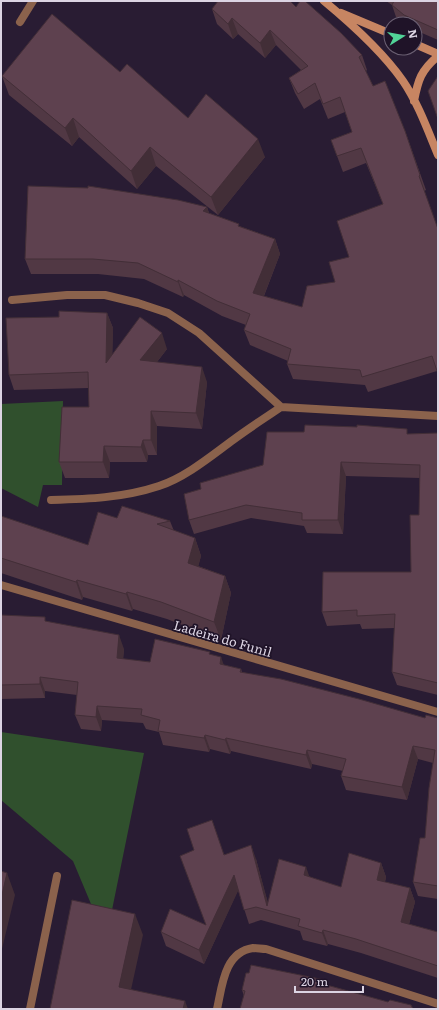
<svg xmlns="http://www.w3.org/2000/svg" width="439" height="1010" font-family="Literata,serif">
	<style>
		.green { fill: #30502d }
		.lines { fill: none; stroke-linecap: round; stroke-linejoin: round }
		.lane { stroke: #8b624c; stroke-width: 8 }
		.street { stroke: #8b624c; stroke-width: 8 }
		.secondary { stroke: #c78562; stroke-width: 8 }
		.wall { fill: #513844 }
		.shaded-wall { fill: #422e37 }
		.building { fill: #5e414f; stroke: #422e37 }
		.labels { text-anchor: middle; dominant-baseline: central; stroke-width: 3.5; stroke-linejoin: round; paint-order: stroke }
		.street-label { font-size: 13px; fill: #dcd4e3; stroke: #1f1328 }
	</style>
	<rect width="100%" height="100%" fill="#291c33"/>
	<!-- green -->
	<path class="green" d="M63,401L62,485H43L38,507L1,488V404Z
		M1,732L144,753L112,910L91,904L73,861L1,800Z"/>
	<g class="lines">
		<!-- lane -->
		<path class="lane" d="M20,22L33,1"/>
		<!-- street -->
		<path class="street" d="M12,300L67,295H105L138,303L168,313L199,333L281,407
			M281,407L438,416
			M51,500C87,499 123,498 159,486C186,477 211,456 233,440C249,428 265,418 281,407
			M1,585L438,712
			M30,1009L57,876
			M217,1009C222,987 224,952 253,948C257,948 262,949 266,949L438,1004"/>
		<!-- secondary -->
		<path class="secondary" d="M324,1C353,25 382,51 403,81C418,103 428,131 438,155
			M341,13L391,34
			M415,44L438,54
			M414,101C418,80 421,70 438,56"/>
	</g>
	<!-- wall -->
	<path class="wall" d="M386,1H438V40L415,30V24H405L396,17L392,5Z
		M296,7L362,55L367,70L366,71L373,86L405,131L426,190L424,191L437,371L368,392L365,385L293,379L287,364L288,361L250,345L244,330L246,325L222,316L184,295L183,297L144,279L98,274H31L25,259L207,207L209,213L239,224V226L275,239L280,254L264,296L302,307L335,282L349,257L383,204L366,163L343,172L331,140L352,132L345,112L328,119L320,99L304,109L295,93L289,78L301,70L276,45L265,58L238,34L233,39L217,24L212,9Z
		M120,72L188,118L265,157L218,215L156,166L137,189L79,137L72,146L9,95L2,76Z
		M107,313L113,328L112,355L167,349L157,362L207,382L202,429L157,426V455H148L147,462H110L109,478H65L59,462L89,407V388L14,390L9,375L59,317Z
		M438,433V695L397,685L392,672L395,628L362,629L360,624L327,626L322,612L411,572L419,515L420,478L346,476L343,534L307,533L304,526L251,518L194,534L189,520L409,434Z
		M1,516L88,545L117,518L170,521L174,531L195,538L201,556L198,566L225,576L231,593L221,640L167,619L133,609L132,611L83,597L82,600L1,573Z
		M1,615L46,621L124,649L123,659L150,662L210,654L224,665L241,669L242,672L425,718H438V899L418,896L413,882L425,838L433,763L418,759L407,800L346,790L341,776L343,771L312,764L311,769L231,751L230,754L210,749L209,752L163,745L159,732L146,729L143,723L102,720L101,731L81,729L75,715L77,695L45,691V698L1,699Z
		M224,854L256,859L268,904L310,877L341,887L381,863L386,877L385,882L410,888L415,902L409,924L438,932V978L361,953L328,944L327,946L303,940L300,931L261,920L249,924L238,890L204,964L166,946L161,932L206,925Z
		M327,985L388,1002L244,996L242,990Z"/>
	<!-- shaded-wall -->
	<path class="shaded-wall" d="M232,18L238,34L233,39L228,24Z
		M270,30L276,45L265,58L260,43Z
		M73,118L79,137L72,146L65,128Z
		M258,139L265,157L218,215L211,197Z
		M150,147L156,166L137,189L131,171Z
		M207,207L212,222L203,211Z
		M275,239L280,254L259,308L253,293Z
		M178,280L184,295L183,297L178,282Z
		M107,313L113,328L112,378L106,363Z
		M162,333L167,349L146,376L140,360Z
		M202,367L207,382L202,429L196,413Z
		M151,411L157,426V455L151,440Z
		M143,440L148,455L147,462L141,447Z
		M104,446L110,462L109,478L103,462Z
		M341,462L346,476L343,534L338,520Z
		M195,538L201,556L195,580L188,563Z
		M225,576L231,593L221,640L214,622Z
		M77,580L83,597L82,600L76,582Z
		M127,592L133,609L132,611L126,594Z
		M119,635L124,649L122,672L117,658Z
		M221,657L226,671L220,664Z
		M40,677L45,691V698L40,684Z
		M97,706L102,720L101,731L96,717Z
		M205,735L210,749L209,752L204,738Z
		M226,738L231,751L230,754L225,740Z
		M413,746L418,759L407,800L402,787Z
		M307,750L312,764L311,769L306,755Z
		M251,845L256,859L270,910L267,906Z
		M381,863L386,877L382,894L377,880Z
		M306,867L311,881L304,875Z
		M7,873L15,895L1,953V899Z
		M234,875L239,889L204,964L199,950Z
		M410,888L415,902L406,936L401,922Z
		M135,914L143,935L127,1008L119,987Z
		M323,930L328,944L327,946L322,933Z
		M325,980L330,994L323,984Z
		M185,1001L188,1009H183Z"/>
	<!-- building -->
	<path class="building" d="M218,1H290L296,7L300,1H305L341,33L362,55L359,57L373,86L385,81L405,131L420,175L419,176L438,229V374L432,356L362,377L360,370L287,364L291,349L244,330L250,314L217,301L178,280V282L138,263L93,259H25L28,186L88,188V186L178,200L207,207L203,211L239,224L238,226L275,239L253,293L302,307L307,286L335,282L329,262L349,257L337,221L383,204L361,148L337,156L331,140L352,132L340,97L323,104L315,83L298,94L289,78L308,66L270,30L260,43L232,18L228,24L212,9Z
		M394,1H438V30L404,15L392,5Z
		M52,14L120,72L127,64L188,118L206,94L258,139L211,197L150,147L131,171L73,118L65,128L2,76Z
		M438,76V119L428,91Z
		M59,311L107,313L106,363L140,317L162,333L140,360L202,367L196,413L151,411V440H143L141,447L104,446L103,462H59L62,407H89L88,372L9,375L6,318L59,317Z
		M305,425L357,427V425L407,429V434L438,433V683L392,672L395,614L357,616V610L322,612L323,572H411L410,515H419L420,465L341,462L338,520H302V513L246,505L189,520L184,494L201,489L200,483L263,465L267,432H304Z
		M122,506L170,521L157,524L195,538L188,563L225,576L214,622L161,602L127,592L126,594L77,580L76,582L1,558V516L88,545L98,512L117,518Z
		M1,615L45,617V621L119,635L117,658L150,662L155,639L210,652L209,654L221,657L220,664L241,669L240,672L281,679L359,699L425,718L426,715L438,718V886L413,882L420,838H425L429,788L435,750L413,746L402,787L341,776L346,759L307,750L306,755L226,738L225,740L205,735L204,738L158,731L160,720L141,715L142,709L97,706L96,717L75,715L78,682L40,677V684L1,685Z
		M212,820L224,855L251,845L267,906L279,859L306,867L304,875L341,887L349,853L381,863L377,880L410,888L401,922L438,932V966L356,939L323,930L322,933L298,926L300,919L256,907L244,910L234,875L199,950L161,932L170,909L206,925L180,856L194,850L187,829Z
		M1,871L7,873L1,899Z
		M72,900L135,914L119,987L185,1001L183,1009H50Z
		M251,965L325,980L323,984L388,1002L390,1000L411,1005L413,1009H240L245,991L242,990L246,973H249Z"/>
	<g class="labels">
		<!-- street labels -->
		<g class="street-label">
			<text transform="translate(223 638) rotate(16)">Ladeira do Funil</text>
		</g>
	</g>
	<!-- border -->
	<rect width="439" height="1010" fill="none" stroke="#dcd4e3" stroke-width="4"/>
	<!-- north arrow -->
	<g transform="translate(403 36) rotate(79)"><circle r="19" fill="#1f1328" stroke="#6b6073"/>
	<path d="M0-3L7 15L0 10L-7 15Z" fill="#51d398"/>
	<text y="-6" font-size="11" font-weight="bold" text-anchor="middle" fill="#dcd4e3">N</text>
	</g>
	<!-- scale -->
	<path d="M295 986v6h68v-6" fill="none" stroke="#dcd4e3" stroke-width="2"/>
	<text x="301" y="986" font-size="12" fill="#dcd4e3" stroke="#1f1328" stroke-width="3" paint-order="stroke">20 m</text>
</svg>
